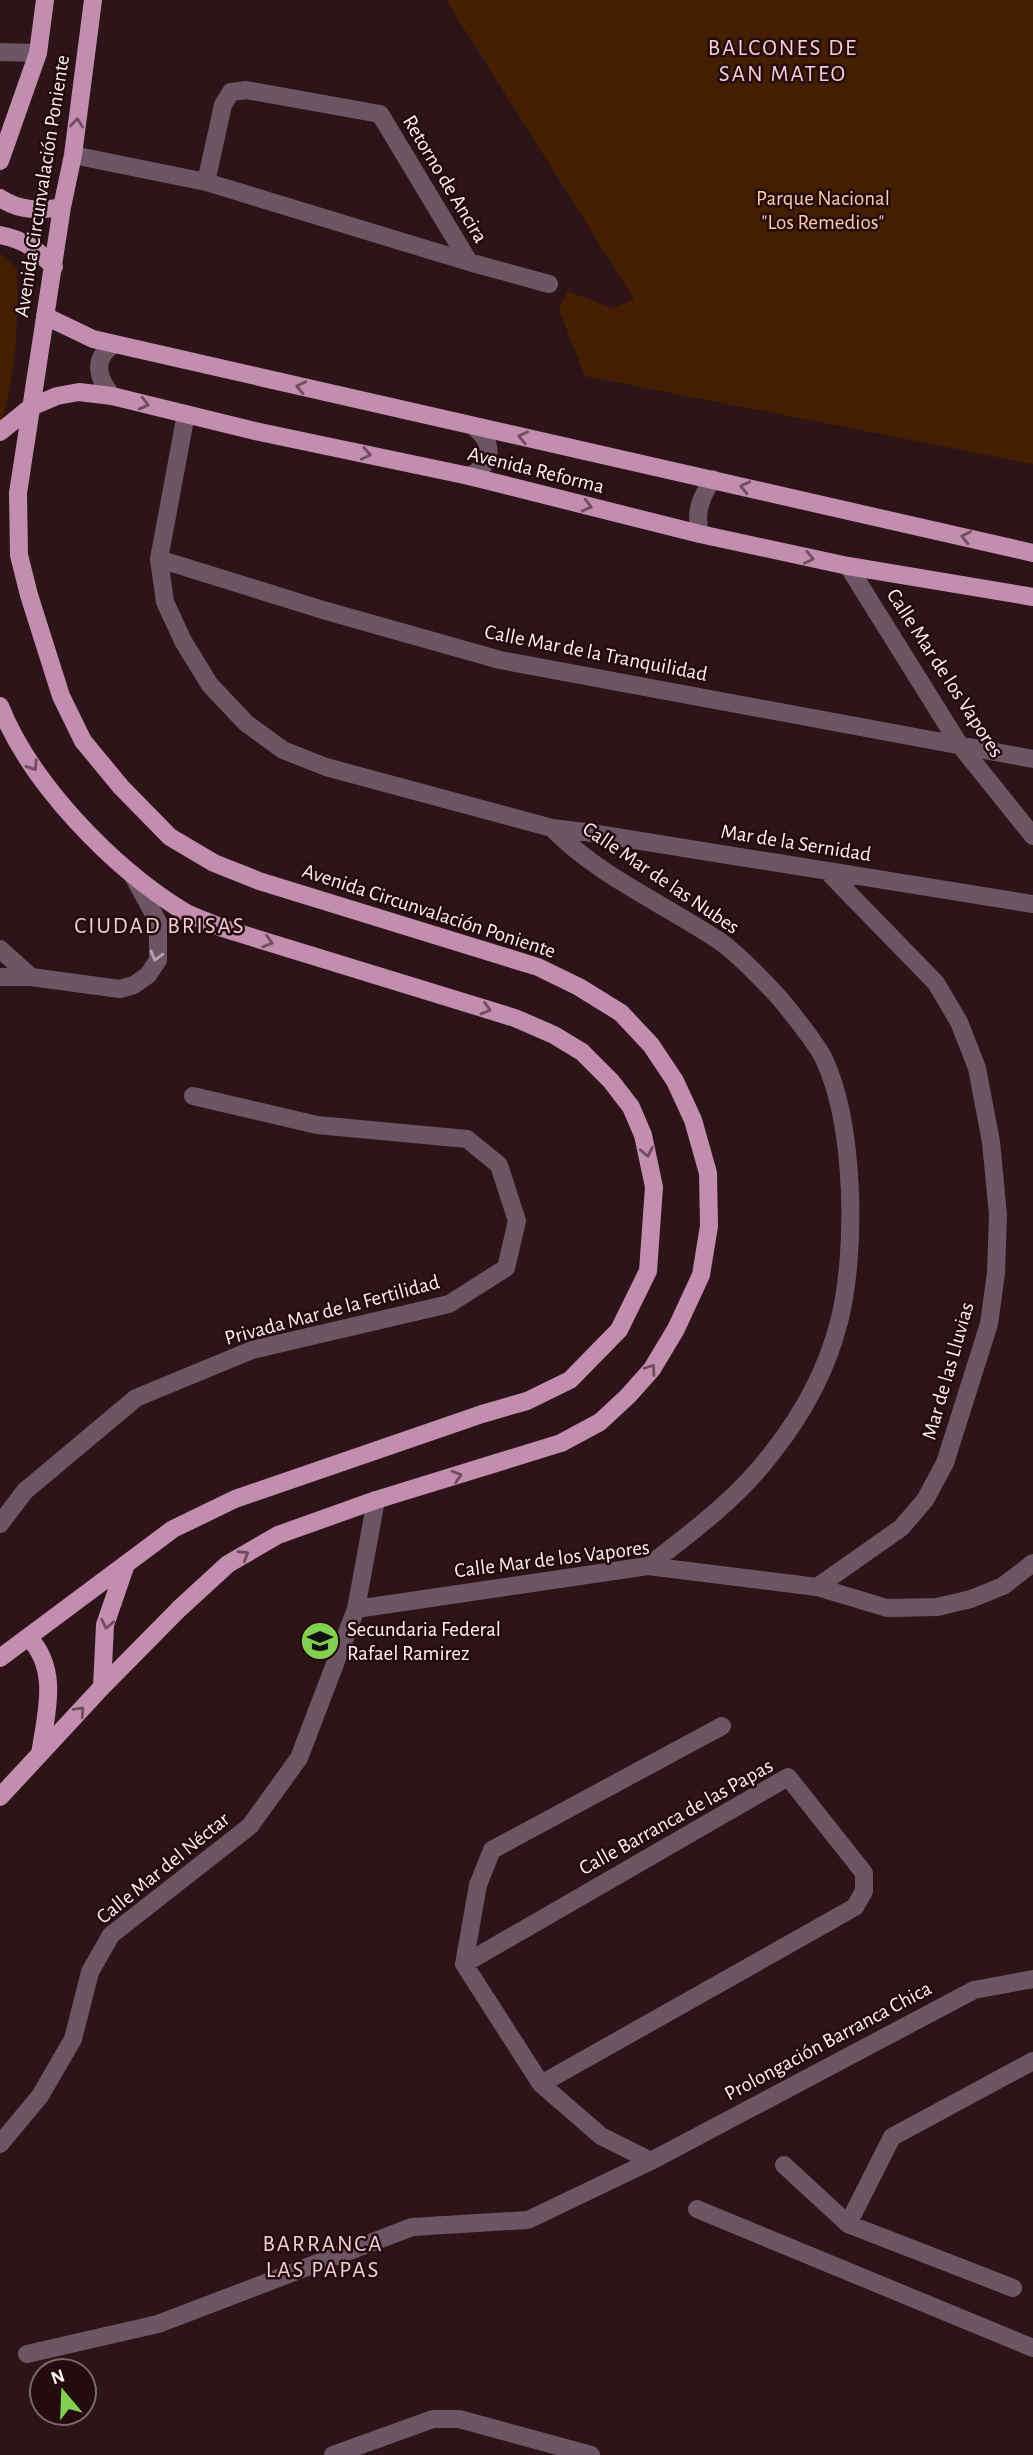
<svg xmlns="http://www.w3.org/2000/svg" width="1033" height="2455" font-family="'Alegreya Sans',sans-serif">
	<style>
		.green { fill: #431f00 }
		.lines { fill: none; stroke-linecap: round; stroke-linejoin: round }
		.minor { stroke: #6e5564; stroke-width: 18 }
		.major { stroke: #c28dae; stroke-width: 18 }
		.oneway { stroke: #724c5f }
		.oneway2 { stroke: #b5a3ab }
		.labels { text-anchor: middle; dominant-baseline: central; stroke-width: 5; stroke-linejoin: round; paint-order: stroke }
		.street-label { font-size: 21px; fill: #fcf1f2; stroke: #230b10 }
		.park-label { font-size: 21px; fill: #fbcba7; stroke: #230b10 }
		.poi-label { font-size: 21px; fill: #fcf1f2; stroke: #230b10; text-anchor: start }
		.neighbourhood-label { font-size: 23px; letter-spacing: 2px; fill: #f3cdd3; stroke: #230b10 }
	</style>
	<rect width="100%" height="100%" fill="#2d1419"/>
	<!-- green -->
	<path class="green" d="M446,0H1033V464L585,376L559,310L567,291L613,308L634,299Z
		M0,253L17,269C19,319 16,369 3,418L0,421Z"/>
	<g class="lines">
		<!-- minor -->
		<path class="minor" d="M0,52L38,53
			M73,155L206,182L469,262L549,284
			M206,182L223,105L231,92L246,90L380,114L469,262
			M112,396C97,377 92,359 114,344
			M186,414L159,559L165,602L183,641L210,685L246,723L283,750L326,767L552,828L585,832L1033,904
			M469,476C493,465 495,443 474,427
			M700,534C695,512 700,498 713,479
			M159,559L323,610L500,660L1033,759
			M848,566L959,744L1033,836
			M552,828C597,875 664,904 718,940C737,953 756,973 772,990C784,1002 815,1042 823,1057C855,1123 857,1252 839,1322C827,1369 802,1415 772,1453C738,1498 692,1532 648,1566
			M0,949L31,977
			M0,977H31L120,989L134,985L148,975L158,960V922L132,874
			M0,1524L25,1491L136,1398L252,1350L449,1304L506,1268L517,1221L499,1165L467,1139L317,1125L193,1096
			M817,1587L901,1528L925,1500L945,1463L989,1324L996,1273L998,1215L991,1142L977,1068L959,1022L936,983L827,871
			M356,1609L648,1566L817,1587L887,1608L937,1607L971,1599L1003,1586L1033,1563
			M464,1964L788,1777L864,1873V1891L855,1907L541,2084
			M0,2144L40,2096L73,2039L90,1972L111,1935L250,1826L299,1758L356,1609L376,1500
			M651,2161L601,2136L541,2084L464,1964L478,1885L492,1850L722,1726
			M784,2165L848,2224L1013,2288
			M697,2209L1033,2348
			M848,2224L892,2137L1033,2061
			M27,2354L158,2324L412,2227L528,2220L651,2161L974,1990L1033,1979
			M333,2455L433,2419H459L591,2455"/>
		<!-- major -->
		<path class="major" d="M0,161L38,53L45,0
			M0,198C20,211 39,211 62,207
			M0,235C26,240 36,249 54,267
			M45,316L93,339L1033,553
			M0,432L31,407L57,396L79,392L112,396L255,431L469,476L700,534L848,566L1033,597
			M0,706C31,784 112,867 183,911C195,918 210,922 222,928L515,1018L554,1035L582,1052L611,1081L631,1107L643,1135L654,1187L648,1271L619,1330L570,1380L527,1401L482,1414L235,1499L173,1529L0,1658
			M28,1637C60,1669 46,1714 40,1754
			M102,1687L105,1625L126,1564
			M0,1797L102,1687L179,1609L228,1564L278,1535L376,1500L561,1443L600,1422L628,1396L652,1369L676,1329L701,1275L709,1226L708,1173L693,1120L675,1081L651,1045L621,1013L579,987L538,967L259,881L214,863L170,837L121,787L83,741L61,696L29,595L19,555L18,493L62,207L73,155L93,0"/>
	</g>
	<!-- one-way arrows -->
	<defs><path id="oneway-chevron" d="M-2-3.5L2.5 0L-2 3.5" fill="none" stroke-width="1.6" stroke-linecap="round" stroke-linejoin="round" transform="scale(1.75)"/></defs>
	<g class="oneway">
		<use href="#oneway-chevron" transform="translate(77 123) rotate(-84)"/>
		<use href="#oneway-chevron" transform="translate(301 387) rotate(-167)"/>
		<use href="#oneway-chevron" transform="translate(144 404) rotate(14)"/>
		<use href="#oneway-chevron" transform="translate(523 437) rotate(-168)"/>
		<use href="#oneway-chevron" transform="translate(366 454) rotate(12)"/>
		<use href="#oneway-chevron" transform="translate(745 487) rotate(-167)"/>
		<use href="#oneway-chevron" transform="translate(587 506) rotate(14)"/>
		<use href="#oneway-chevron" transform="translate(966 537) rotate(-167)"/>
		<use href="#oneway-chevron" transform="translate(809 558) rotate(12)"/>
		<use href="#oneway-chevron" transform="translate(33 766) rotate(57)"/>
		<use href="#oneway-chevron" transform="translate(268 942) rotate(17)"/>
		<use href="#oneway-chevron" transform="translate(486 1009) rotate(17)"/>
		<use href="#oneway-chevron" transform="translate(647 1152) rotate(78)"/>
		<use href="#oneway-chevron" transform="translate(651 1369) rotate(-54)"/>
		<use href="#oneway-chevron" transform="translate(457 1476) rotate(-17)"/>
		<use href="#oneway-chevron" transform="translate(244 1555) rotate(-31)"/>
		<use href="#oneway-chevron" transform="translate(107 1624) rotate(102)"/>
		<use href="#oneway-chevron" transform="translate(80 1711) rotate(-47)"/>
	</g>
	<use class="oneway2" href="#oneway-chevron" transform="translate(156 956) rotate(105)"/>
	<!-- icons -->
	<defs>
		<g id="school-disc" transform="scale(2.0125)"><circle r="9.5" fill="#82d050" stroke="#230b10"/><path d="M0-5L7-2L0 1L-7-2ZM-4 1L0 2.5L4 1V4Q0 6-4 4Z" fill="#111"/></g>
	</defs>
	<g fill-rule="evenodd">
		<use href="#school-disc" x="320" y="1641"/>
	</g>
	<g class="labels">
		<!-- street labels -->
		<g class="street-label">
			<text transform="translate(445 179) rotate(59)">Retorno de Ancira</text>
			<text transform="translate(42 186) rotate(-81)">Avenida Circunvalación Poniente</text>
			<text transform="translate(536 470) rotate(14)">Avenida Reforma</text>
			<text transform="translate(596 653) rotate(11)">Calle Mar de la Tranquilidad</text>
			<text transform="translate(945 673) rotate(57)">Calle Mar de los Vapores</text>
			<text transform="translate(796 843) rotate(9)">Mar de la Sernidad</text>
			<text transform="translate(661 878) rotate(34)">Calle Mar de las Nubes</text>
			<text transform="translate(429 911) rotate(18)">Avenida Circunvalación Poniente</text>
			<text transform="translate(332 1310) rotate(-15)">Privada Mar de la Fertilidad</text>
			<text transform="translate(948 1371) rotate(-74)">Mar de las Lluvias</text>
			<text transform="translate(552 1559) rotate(-7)">Calle Mar de los Vapores</text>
			<text transform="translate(676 1817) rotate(-29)">Calle Barranca de las Papas</text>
			<text transform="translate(163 1868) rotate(-39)">Calle Mar del Néctar</text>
			<text transform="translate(828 2041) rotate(-28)">Prolongación Barranca Chica</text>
		</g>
		<!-- park labels -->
		<g class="park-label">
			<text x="823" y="198">Parque Nacional<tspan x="823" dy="24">"Los Remedios"</tspan></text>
		</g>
		<!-- poi labels -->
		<g class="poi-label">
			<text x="347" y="1629">Secundaria Federal<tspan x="347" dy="24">Rafael Ramirez</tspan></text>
		</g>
		<!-- neighbourhood labels -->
		<g class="neighbourhood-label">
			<text x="783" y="48">BALCONES DE<tspan x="783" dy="26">SAN MATEO</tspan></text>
			<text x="160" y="926">CIUDAD BRISAS</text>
			<text x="323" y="2244">BARRANCA<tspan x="323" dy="26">LAS PAPAS</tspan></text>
		</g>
	</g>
	<!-- north arrow -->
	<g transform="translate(63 2392) rotate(341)"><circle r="33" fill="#230b10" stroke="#7a676a" stroke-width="2"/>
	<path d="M0-5L12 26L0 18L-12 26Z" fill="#82d050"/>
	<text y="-10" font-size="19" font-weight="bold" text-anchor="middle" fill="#fcf1f2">N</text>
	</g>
</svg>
